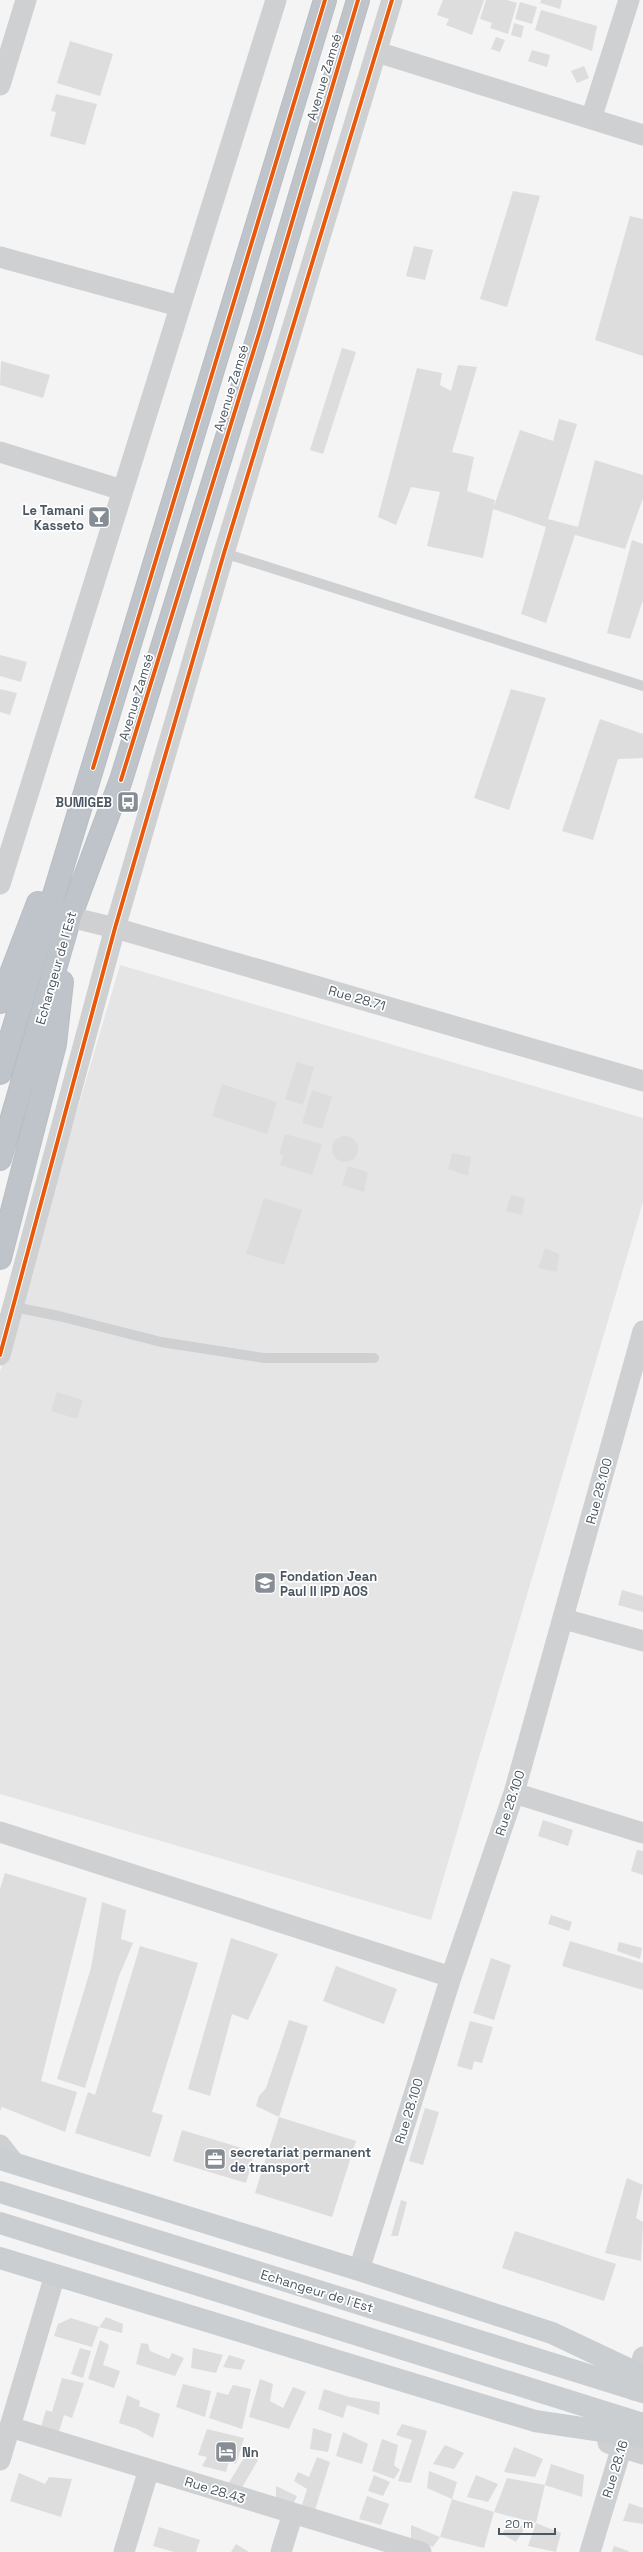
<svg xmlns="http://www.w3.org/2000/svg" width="643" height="2552" font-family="'Space Grotesk',sans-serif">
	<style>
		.education { fill: #e6e5e6 }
		.building { fill: #ddddde }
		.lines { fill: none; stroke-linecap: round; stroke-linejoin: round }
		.highway-casing { stroke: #b9bec3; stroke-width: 24 }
		.lane { stroke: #ced0d2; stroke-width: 10 }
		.street { stroke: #ced0d2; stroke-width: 21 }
		.primary { stroke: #caced1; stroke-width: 22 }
		.highway { stroke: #bec4c9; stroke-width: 22 }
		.cycleway-casing { stroke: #fff; stroke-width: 6 }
		.cycleway { stroke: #e8590c; stroke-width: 4 }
		.labels { text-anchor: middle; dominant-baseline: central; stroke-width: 3.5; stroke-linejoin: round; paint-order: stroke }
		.street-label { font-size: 13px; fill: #4a5661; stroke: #fff }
		.poi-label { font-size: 13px; font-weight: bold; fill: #4a5661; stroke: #fff; text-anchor: start }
	</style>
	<rect width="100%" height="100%" fill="#f4f4f4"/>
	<!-- education -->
	<path class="education" d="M120,965L643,1118V1202L431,1920L0,1794V1372Z"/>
	<!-- building -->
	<path class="building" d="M443,0H484L472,35L446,25L449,19L437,15Z
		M486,0H507L517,3L508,34L490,28L492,23L480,19Z
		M541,0H562L560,9L540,3Z
		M520,2L537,7L532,24L515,19Z
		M541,10L597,26L592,51L535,30Z
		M514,23L524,26L521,38L511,35Z
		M496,37L505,40L500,52L491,49Z
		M70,41L113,54L100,96L57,83Z
		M532,50L550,55L547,67L528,61Z
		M584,66L589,78L577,83L571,71Z
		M56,94L97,104L85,145L50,136L56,112L51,111Z
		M513,191L540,196L507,307L480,299Z
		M630,216L643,219V356L595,340Z
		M414,246L433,250L425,280L406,276Z
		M342,348L356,352L323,454L310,450Z
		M1,361L50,375L43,398L0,385Z
		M458,365L477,367L452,452L474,457L467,491L495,500L483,558L427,546L440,492L411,487L396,525L378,517L417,368L442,373L440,385L451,391Z
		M559,419L577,424L548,519L578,527L595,460L643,475V498L625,549L575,535L546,623L521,614L546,527L493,509L520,430L553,441Z
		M632,540L643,544V600L630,639L607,633Z
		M0,655L27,662L21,682L0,676Z
		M0,689L17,693L10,715L0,712Z
		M511,689L546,698L509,810L474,798Z
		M600,719L643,734V758L618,759L593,840L562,831Z
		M297,1062L314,1067L303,1105L285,1099Z
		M222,1084L277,1102L267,1134L212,1116Z
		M312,1090L332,1097L322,1129L302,1123Z
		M285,1134L322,1144L312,1175L280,1165L283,1156L279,1154Z
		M332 1149a13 13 0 1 1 26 0a13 13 0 1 1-26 0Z
		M452,1153L471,1157L468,1176L448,1169Z
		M348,1166L368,1172L364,1192L342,1185Z
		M511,1195L525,1198L522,1215L506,1211Z
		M264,1198L302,1210L284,1265L246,1254Z
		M545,1248L559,1254L557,1272L538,1268Z
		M57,1392L83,1400L77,1419L51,1411Z
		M622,1590L643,1596V1612L618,1605Z
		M543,1820L573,1830L568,1846L538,1836Z
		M637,1850L643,1851V1875L631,1871Z
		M5,1873L87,1898L41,2081L77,2092L65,2132L2,2107L0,2111V1889Z
		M102,1902L126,1910L121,1939L133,1943L119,1976L85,2088L57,2079L91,1968Z
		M551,1915L572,1922L569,1931L548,1924Z
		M231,1938L278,1954L248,2020L232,2014L210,2096L188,2089Z
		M570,1941L643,1963V1990L562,1966Z
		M619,1942L642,1948L640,1959L617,1951Z
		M140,1946L198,1963L152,2112L163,2115L150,2157L75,2133L88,2092L95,2095Z
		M491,1958L511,1965L494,2020L473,2013Z
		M336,1966L397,1989L384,2024L323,2001Z
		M289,2020L308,2026L279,2117L256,2106L259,2096L266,2088Z
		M470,2021L493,2027L482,2063L474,2061L472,2070L457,2066Z
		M425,2108L439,2112L423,2165L409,2161Z
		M279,2117L356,2141L332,2217L255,2193Z
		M182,2130L255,2152L246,2183L173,2161Z
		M627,2178L643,2185L636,2218L643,2222L641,2261L605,2253Z
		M401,2200L407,2202L398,2236H391Z
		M515,2231L616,2264L604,2301L502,2268Z
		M106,2317L123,2324L122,2333L99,2327Z
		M71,2318L99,2327L92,2347L54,2336L58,2324Z
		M100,2340L109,2345L103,2365L120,2371L114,2388L88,2379Z
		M141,2343L148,2344L150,2351L169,2359L172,2353L184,2358L175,2376L136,2364Z
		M80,2348L91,2351L83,2378L71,2374Z
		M193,2348L223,2355L216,2373L191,2368Z
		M229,2355L245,2360L241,2370L223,2367Z
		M62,2378L84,2383L72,2418L64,2415L58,2435L41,2427L46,2410L52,2412Z
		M260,2379L273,2384L270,2401L283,2408L293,2387L306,2392L289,2429L249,2417Z
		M183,2384L211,2391L205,2417L176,2407Z
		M233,2385L251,2389L242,2429L209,2418L217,2392L228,2395Z
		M324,2389L349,2397L380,2402L379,2415L347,2405L343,2418L318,2409Z
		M127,2395L140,2401L139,2406L160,2414L153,2438L137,2429L119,2423Z
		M402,2424L427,2431L411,2483L398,2481L412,2440L396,2435Z
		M313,2428L332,2434L328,2452L310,2449Z
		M207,2429L244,2438L236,2464L229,2461L226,2472L202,2466L207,2457L198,2455Z
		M343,2432L368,2444L362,2464L336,2456Z
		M382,2439L398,2445L394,2465L400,2470L394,2479L372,2471Z
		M445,2445L464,2453L454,2469L433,2464Z
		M514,2447L543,2459L535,2477L504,2472Z
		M247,2453L258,2460L240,2491L228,2484Z
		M317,2457L330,2462L315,2510L302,2505L307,2489L294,2481L298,2472L309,2477Z
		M551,2464L584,2475L582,2497L545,2485L536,2523L561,2533L556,2552L528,2546L536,2523L494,2512L507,2478L545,2485Z
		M429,2471L457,2482L452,2499L494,2512L484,2548L440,2537L433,2547L411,2539V2525L440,2537L452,2499L427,2488Z
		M19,2473L45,2484L49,2477L72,2479L61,2517L10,2501Z
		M374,2475L390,2482L383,2496L368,2491Z
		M476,2475L498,2484L488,2502L467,2497Z
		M276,2486L297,2496L292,2507L276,2499Z
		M367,2496L389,2504L381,2525L359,2519Z
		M629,2503L643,2508V2524L623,2521Z
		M511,2519L525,2528L516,2542L502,2534Z
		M159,2527L200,2540L196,2552H174L153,2546Z
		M236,2544L249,2552H231Z
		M614,2546L629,2551L628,2552H612Z"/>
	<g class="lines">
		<!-- highway casing -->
		<g class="highway-casing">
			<path id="highway" d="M0,1002L38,903
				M0,1073L325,0
				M0,1159L70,917L121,780L260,330L358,0
				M0,1258L55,1044L62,982"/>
		</g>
		<!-- lane -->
		<path class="lane" d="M224,553L643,686
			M14,1307L59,1316L161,1342L264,1358H374"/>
		<!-- street -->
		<path class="street" d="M377,52L643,135
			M0,85L26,0
			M591,119L629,0
			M0,257L179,306
			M0,452L122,490
			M0,884L276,0
			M70,917L115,928L643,1081
			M0,1355L115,928L224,553L392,0
			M564,1619L643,1641
			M514,1793L643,1833
			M0,1832L451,1977
			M0,2145L15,2164
			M359,2270L451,1977L514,1793L643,1331
			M634,2390L643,2357
			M10,2427L421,2552
			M608,2443L643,2454
			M0,2460L55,2275
			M124,2552L149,2469
			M281,2552L293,2513
			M590,2552L626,2433"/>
		<!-- primary -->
		<path class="primary" d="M0,2159L359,2270L552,2333L643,2376
			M0,2192L643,2392
			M0,2223L643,2424
			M0,2258L535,2421L643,2437"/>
		<!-- highway -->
		<use href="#highway" class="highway"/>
		<!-- cycleway casing -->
		<g class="cycleway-casing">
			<path id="cycleway" d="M93,768L325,0
				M121,780L260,330L358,0
				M0,1355L115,928L224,553L392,0"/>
		</g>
		<!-- cycleway -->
		<use href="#cycleway" class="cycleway"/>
	</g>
	<!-- icons -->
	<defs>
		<g id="bar-square" transform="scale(1.15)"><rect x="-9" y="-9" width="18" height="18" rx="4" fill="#868d94" stroke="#fff"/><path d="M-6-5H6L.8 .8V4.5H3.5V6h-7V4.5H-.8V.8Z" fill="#fff"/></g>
		<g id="bus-square" transform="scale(1.15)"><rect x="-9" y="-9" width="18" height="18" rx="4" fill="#868d94" stroke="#fff"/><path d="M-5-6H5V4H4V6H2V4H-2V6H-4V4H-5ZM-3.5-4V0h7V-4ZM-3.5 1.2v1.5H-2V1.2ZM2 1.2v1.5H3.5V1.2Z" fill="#fff"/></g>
		<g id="school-square" transform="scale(1.15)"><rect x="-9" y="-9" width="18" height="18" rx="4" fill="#868d94" stroke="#fff"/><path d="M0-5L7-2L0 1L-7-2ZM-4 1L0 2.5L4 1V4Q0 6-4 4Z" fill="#fff"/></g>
		<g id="office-square" transform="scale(1.15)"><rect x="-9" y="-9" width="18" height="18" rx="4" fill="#868d94" stroke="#fff"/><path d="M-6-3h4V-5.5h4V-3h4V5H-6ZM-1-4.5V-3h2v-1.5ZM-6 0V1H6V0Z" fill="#fff"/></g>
		<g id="hotel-square" transform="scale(1.15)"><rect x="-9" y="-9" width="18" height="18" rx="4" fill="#868d94" stroke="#fff"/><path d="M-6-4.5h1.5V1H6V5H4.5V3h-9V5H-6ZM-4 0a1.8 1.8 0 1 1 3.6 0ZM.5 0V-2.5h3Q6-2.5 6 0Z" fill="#fff"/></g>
	</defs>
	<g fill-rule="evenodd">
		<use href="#bar-square" x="99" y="517"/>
		<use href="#bus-square" x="128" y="802"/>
		<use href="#school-square" x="265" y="1583"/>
		<use href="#office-square" x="215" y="2159"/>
		<use href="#hotel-square" x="226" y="2452"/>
	</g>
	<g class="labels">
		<!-- street labels -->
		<g class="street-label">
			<text transform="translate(324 77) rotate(-73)">Avenue Zamsé</text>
			<text transform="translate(231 388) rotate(-73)">Avenue Zamsé</text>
			<text transform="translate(136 697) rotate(-73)">Avenue Zamsé</text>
			<text transform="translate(56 968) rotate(-74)">Echangeur de l´Est</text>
			<text transform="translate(357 998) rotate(16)">Rue 28.71</text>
			<text transform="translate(599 1491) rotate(-75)">Rue 28.100</text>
			<text transform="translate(510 1803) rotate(-72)">Rue 28.100</text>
			<text transform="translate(409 2111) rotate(-73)">Rue 28.100</text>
			<text transform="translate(317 2291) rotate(17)">Echangeur de l´Est</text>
			<text transform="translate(615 2469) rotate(-73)">Rue 28.16</text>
			<text transform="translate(215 2490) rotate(17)">Rue 28.43</text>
		</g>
		<!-- poi labels -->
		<g class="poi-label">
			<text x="84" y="510" text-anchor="end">Le Tamani<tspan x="84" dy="15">Kasseto</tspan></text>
			<text x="112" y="802" text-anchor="end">BUMIGEB</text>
			<text x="280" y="1576">Fondation Jean<tspan x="280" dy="15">Paul II IPD AOS</tspan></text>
			<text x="230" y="2152">secretariat permanent<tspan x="230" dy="15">de transport</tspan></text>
			<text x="242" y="2452">Nn</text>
		</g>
	</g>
	<!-- scale -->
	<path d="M499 2528v6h56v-6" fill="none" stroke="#4a5661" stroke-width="2"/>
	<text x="505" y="2528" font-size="12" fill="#4a5661" stroke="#ffffff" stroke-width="3" paint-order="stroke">20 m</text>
</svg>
